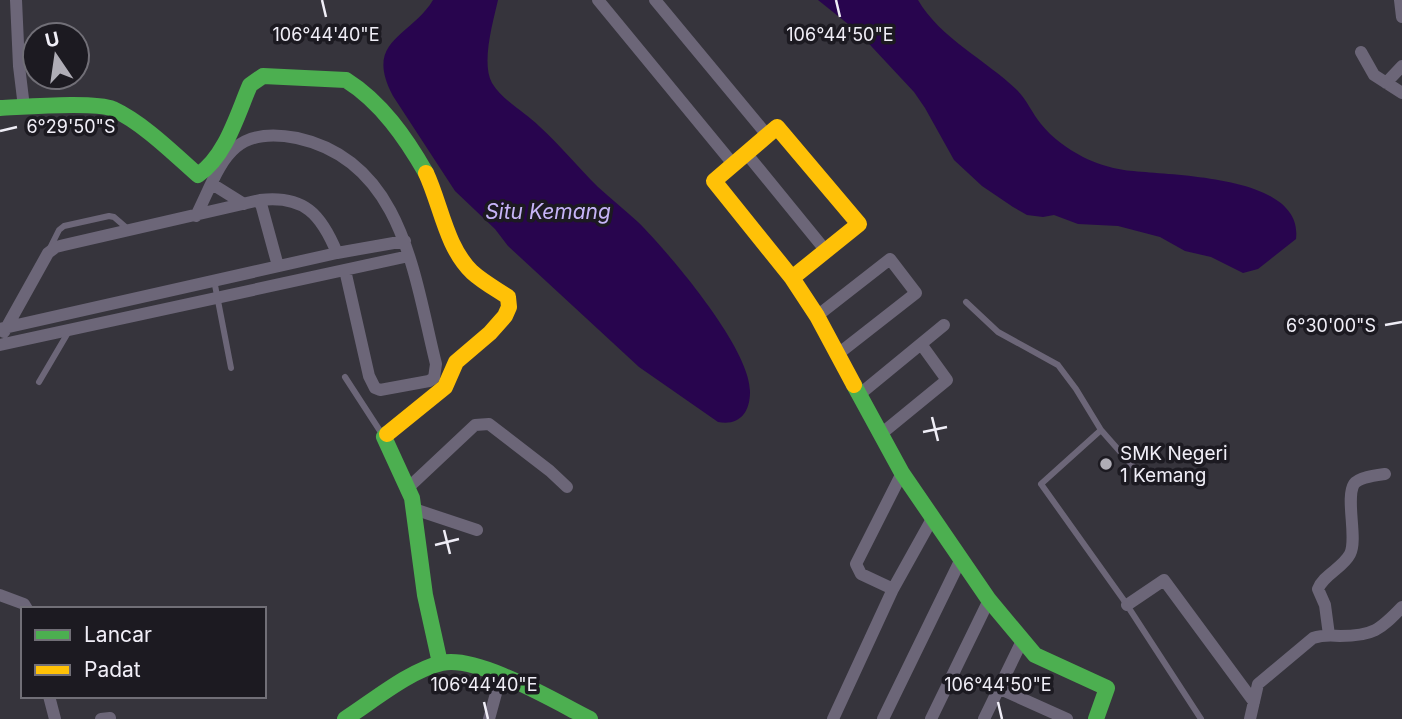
<svg xmlns="http://www.w3.org/2000/svg" width="1402" height="719" font-family="Inter,sans-serif">
	<style>
		.water { fill: #28054e }
		.lines { fill: none; stroke-linecap: round; stroke-linejoin: round }
		.lane { stroke: #6c6678; stroke-width: 6 }
		.street { stroke: #6c6678; stroke-width: 12 }
		.fast { stroke: #4caf50; stroke-width: 16 }
		.slow { stroke: #ffc107; stroke-width: 16 }
		.ticks { fill: none; stroke: #f0eef7; stroke-width: 2.5 }
		.poi-dot { fill: #afadb6; stroke: #1c1a21; stroke-width: 2.5 }
		.labels { text-anchor: middle; dominant-baseline: central; stroke-width: 7; stroke-linejoin: round; paint-order: stroke }
		.poi-label { font-size: 19px; fill: #f0eef7; stroke: #1c1a21; text-anchor: start }
		.water-label { font-size: 21px; font-style: italic; fill: #c6b4f7; stroke: #1c1a21 }
		.ticks-label { font-size: 18px; text-anchor: middle; fill: #f0eef7; stroke: #1c1a21; stroke-width: 7; stroke-linejoin: round; paint-order: stroke }
	</style>
	<rect width="100%" height="100%" fill="#36343c"/>
	<!-- water -->
	<path class="water" d="M433,0H498C493,22 481,63 492,83C502,100 525,112 539,126C560,145 578,167 598,187C611,199 625,210 638,222C669,253 751,349 750,392C750,413 739,426 718,422L639,367L508,246L495,229L455,191L393,96C363,40 411,37 433,0Z
		M818,0H918C940,38 986,60 1017,90C1027,100 1032,113 1041,124C1052,138 1068,149 1083,157C1095,163 1110,168 1124,170C1166,176 1304,173 1296,239L1258,269L1243,273L1211,257L1185,251L1160,237L1118,226L1078,224L1054,215L1043,217L1027,215L1013,207L982,186L954,160L925,108L914,92L858,32Z"/>
	<g class="lines">
		<!-- lane -->
		<path class="lane" d="M50,248L59,230L64,226L109,216L114,217L129,230
			M214,280L231,368
			M966,302L998,332L1058,365L1076,389L1101,430L1138,472
			M345,377L382,434
			M39,382L69,331
			M1101,430L1041,484L1123,599L1201,719"/>
		<!-- street -->
		<path class="street" d="M16,0L19,66L24,107
			M598,0L733,164
			M655,0L767,135
			M1400,0L1402,17
			M1361,52L1374,75L1402,93
			M1386,83L1402,66
			M746,153L826,251
			M212,184L244,204
			M260,200C304,195 321,214 337,253
			M196,216C221,166 228,124 297,138C403,161 414,276 436,364L434,378L429,381L380,390L375,388L369,376L345,270
			M817,316L890,259L916,293L838,354
			M0,329L337,253L405,241
			M4,332L48,253L56,247L64,245L260,200L278,266
			M0,345L409,256
			M860,394L944,325
			M881,434L947,380L921,344
			M409,487L475,425L489,424L550,471L567,487
			M414,509L477,530
			M893,589L861,574L856,564L902,473
			M0,595L24,604L27,609
			M1127,605L1164,580L1254,702
			M1329,635L1325,605L1318,589C1323,575 1343,568 1350,554C1358,539 1345,498 1354,484C1359,477 1378,475 1385,474
			M998,688L1067,719
			M49,696L55,719
			M101,719L110,718
			M489,719L501,675
			M833,719L893,589L932,519
			M883,719L960,561
			M931,719L989,600
			M984,719L1022,641
			M1250,719L1258,684L1313,638C1322,635 1330,635 1340,636C1373,636 1380,630 1402,607"/>
		<!-- fast -->
		<path class="fast" d="M0,108C24,107 94,101 113,109C143,123 173,153 198,175C226,156 237,115 250,85L263,76L346,80C381,102 406,138 426,173
			M854,385L902,473L989,600L1035,655L1107,688L1096,719
			M387,434L384,437L412,498L425,595L440,663
			M345,719C373,701 410,670 442,663C478,655 556,702 590,719"/>
		<!-- slow -->
		<path class="slow" d="M792,278L859,224L777,127L714,181L792,278L817,316L854,385
			M387,434L445,387L456,362L490,333L505,316L509,307L508,297C496,289 483,282 472,272C446,247 441,205 426,173"/>
	</g>
	<!-- ticks -->
	<path class="ticks" d="M322,0L326,17M836,0L840,17M0,131L17,127M1385,325L1402,322M932,417L938,441M923,432L947,427M444,530L450,554M435,545L459,539M484,702L488,719M998,702L1002,719"/>
	<!-- markers -->
	<circle class="poi-dot" cx="1106" cy="464" r="7"/>
	<g class="labels">
		<!-- poi labels -->
		<g class="poi-label">
			<text x="1120" y="453">SMK Negeri<tspan x="1120" dy="22">1 Kemang</tspan></text>
		</g>
		<!-- water labels -->
		<g class="water-label">
			<text x="548" y="211">Situ Kemang</text>
		</g>
	</g>
	<g class="ticks-label">
		<text x="326" y="41">106°44'40"E</text>
		<text x="840" y="41">106°44'50"E</text>
		<text x="71" y="133">6°29'50"S</text>
		<text x="1331" y="332">6°30'00"S</text>
		<text x="484" y="691">106°44'40"E</text>
		<text x="998" y="691">106°44'50"E</text>
	</g>
	<!-- legend -->
	<rect x="21" y="607" width="245" height="91" fill="#1c1a21" stroke="#716f77" stroke-width="2"/>
	<rect x="35" y="630" width="35" height="10" fill="#4caf50" stroke="#716f77" stroke-width="2"/>
	<text x="84" y="642" font-size="21" fill="#f0eef7">Lancar</text>
	<rect x="35" y="665" width="35" height="10" fill="#ffc107" stroke="#716f77" stroke-width="2"/>
	<text x="84" y="677" font-size="21" fill="#f0eef7">Padat</text>
	<!-- north arrow -->
	<g transform="translate(56 56) rotate(347)"><circle r="33" fill="#1c1a21" stroke="#716f77" stroke-width="2"/>
	<path d="M0-5L12 26L0 18L-12 26Z" fill="#afadb6"/>
	<text y="-10" font-size="19" font-weight="bold" text-anchor="middle" fill="#f0eef7">U</text>
	</g>
</svg>
